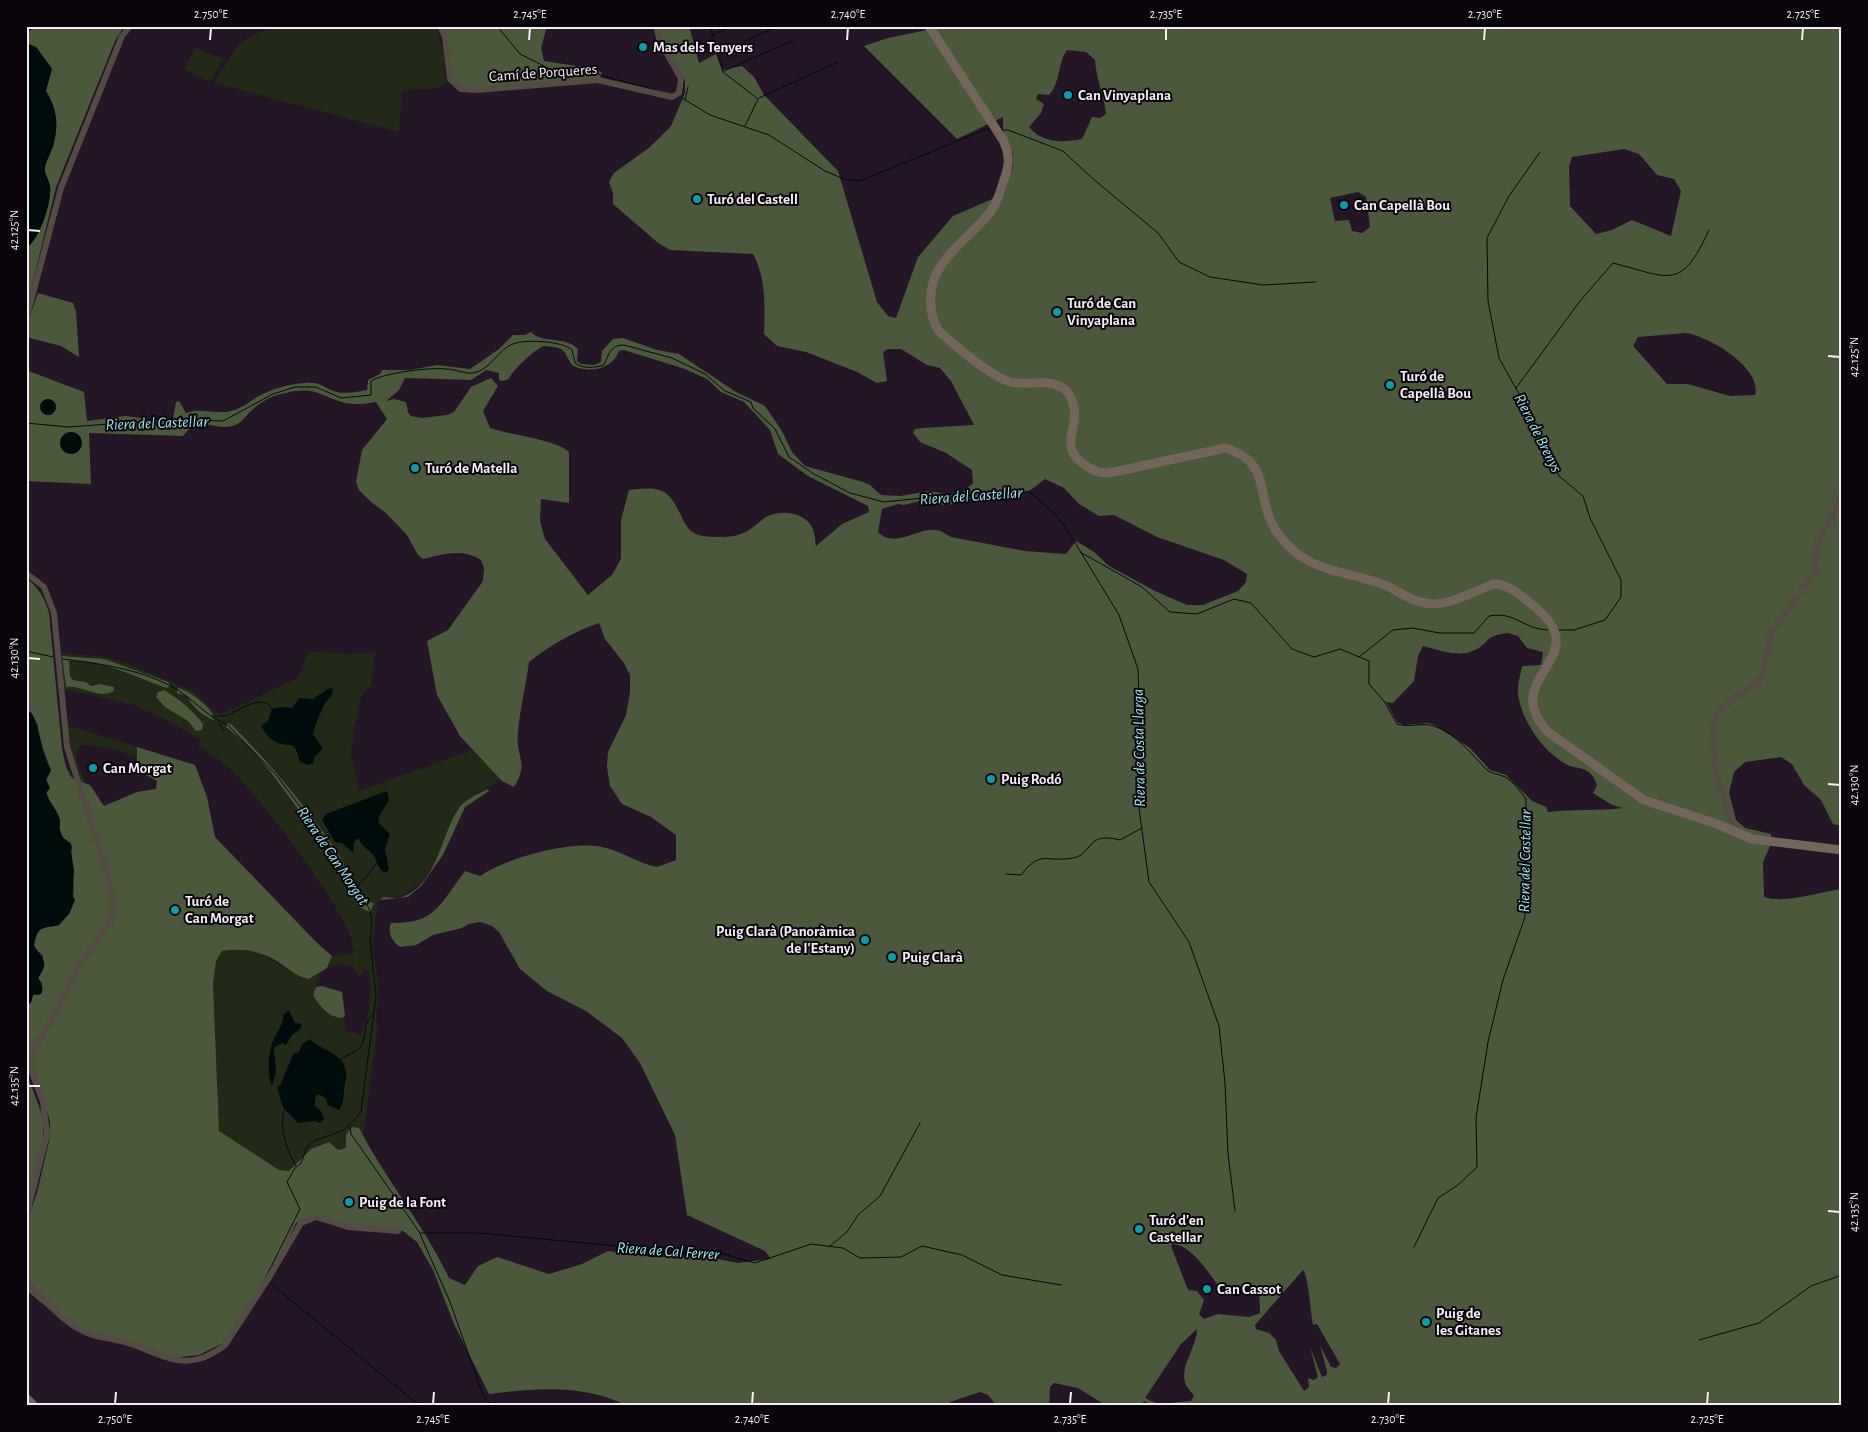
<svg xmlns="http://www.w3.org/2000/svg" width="1868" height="1432" font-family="'Alegreya Sans',sans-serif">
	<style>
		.green { fill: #222a17; fill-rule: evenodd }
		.forest { fill: #4b583b; fill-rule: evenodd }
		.water { fill: #000b0c }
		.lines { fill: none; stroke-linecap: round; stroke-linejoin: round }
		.stream { stroke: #000b0c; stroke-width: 1 }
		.street { stroke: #544b45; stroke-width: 6 }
		.secondary { stroke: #73655b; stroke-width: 9 }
		.ticks { fill: none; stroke: #f5ecf7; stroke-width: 2 }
		.culture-dot { fill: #0f9aa8; stroke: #0a050b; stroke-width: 2 }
		.labels { text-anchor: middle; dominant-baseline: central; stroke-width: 4; stroke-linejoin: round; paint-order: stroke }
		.poi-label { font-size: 15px; font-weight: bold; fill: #f5ecf7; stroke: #0a050b; text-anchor: start }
		.street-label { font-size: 15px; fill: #f5ecf7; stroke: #0a050b }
		.water-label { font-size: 16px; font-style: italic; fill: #99e8ec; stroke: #0a050b }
		.neatline { fill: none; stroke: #f5ecf7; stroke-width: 2 }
		.ticks-label { font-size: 12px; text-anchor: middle; fill: #f5ecf7 }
	</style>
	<rect width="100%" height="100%" fill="#241626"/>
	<!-- green -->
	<path class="green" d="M277,26H435L443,49L446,82C436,94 414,86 402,92L399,132L214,83L238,45L251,36Z
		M195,48L223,59L210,82L184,69Z
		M311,652L351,654L375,652L371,686L362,694L354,727L351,756L359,791L473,750L500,779L459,808L436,860L422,882L403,896L383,897L377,902L372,947L378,983L376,1018L378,1025L363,1135L359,1128L346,1135V1148L338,1150L311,1149L289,1171L279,1170L219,1131L213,983L216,961L222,951C234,949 244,948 257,952C276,958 300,988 320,973L313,995L324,1012L343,1017L346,1031L361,1035C369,1013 374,993 368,970L363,968L364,971L359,976L353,966L342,964L328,967L332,956L353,954C363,928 257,796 235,773C224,762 210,754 198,745L201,740L165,719L131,704L63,689L60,653L102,656L126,663L192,691L216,713L222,714L298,678L308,653ZM63,656C102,655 136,670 171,684V686L166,688C133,676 105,660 69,661L70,676L73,680C84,680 89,686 100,684L95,693L72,686L66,687ZM185,690L212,713L210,717C201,713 190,707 187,696L183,694ZM231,724L279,776L328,840L347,869L357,892L372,903L361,908L349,892L335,859L325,844L266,766L237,735L225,727Z
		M66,725L137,747V757L111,748L82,745C69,755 81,770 86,783L80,781L73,765Z"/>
	<!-- forest -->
	<path class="forest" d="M36,26H124L115,41L56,187L26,310V248C39,241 52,201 50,186C49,180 44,173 45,168C46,160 51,153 53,146C59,125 57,109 46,91L51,67L36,47L26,43V34Z
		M442,26H547L541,48L544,61L596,69L602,73L600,78L477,88L461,87L452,78Z
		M658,26H689L699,63L716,54L722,70L742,66L754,77L764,95L838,171L877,302L888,316L896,318L918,257L953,216L1004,194L1013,166V154L1003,136V117L957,139L864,46L888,38L946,26H1842V826L1833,824L1821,800L1804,785L1792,764L1781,757L1745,762L1734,772L1729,793L1736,820L1745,828L1771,834V844L1763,862L1764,897C1784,904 1819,892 1842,889V1406H1153L1144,1401L1141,1406H1107L1078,1388L1054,1383L1050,1387L1049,1406H997L988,1395L980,1392L950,1402L949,1406H627C585,1384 535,1388 489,1394L454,1324L433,1270L417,1242L403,1231L340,1224L311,1217L296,1223L281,1255L223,1343L199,1355L171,1358L94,1336L54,1313L26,1290V1224L37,1193L49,1141L50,1122L44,1100L26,1059V1007L31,1002L33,995H39L42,990V983L38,978L43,969V956L34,947C35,925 43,929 59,925C61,920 66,917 69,913C78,897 71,862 71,843L63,838L58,826L60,821C54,810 44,794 46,781C47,777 50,774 51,770L37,733L38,726L31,712L26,710V578C39,588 44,597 49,613L62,749L66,767L72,778L90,785L104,806L137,792L156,789L157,781L137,770V747L195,765L207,797L215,837L316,942L332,956L327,968L309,979C294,976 287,967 275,960C257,950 241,948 222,951L216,961L213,983L219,1131L279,1170L289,1171L311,1149L329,1142L338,1150L346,1148V1135L352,1127L359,1128C386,1180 424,1225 449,1278L465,1285L478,1266L497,1257L549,1274L582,1264L608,1251L654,1257H707L738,1263L771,1259L765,1251L687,1215L675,1135L640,1063L622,1038L586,1011L547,991L520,969L499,932L492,926L480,922L469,924L462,928L433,935L416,945L400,947C392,942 387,932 391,923C436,924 440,904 465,871L480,876C506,858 571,840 602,847C621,851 638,863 657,867L676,860V835L651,817L622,804L610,786L607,767L608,752L626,715L630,692V675L624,663L605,639L599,623C573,632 551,645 529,662C526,685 520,709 518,732C515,757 530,762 514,787L502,781L460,736L437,695L427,641L448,630L483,581L484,568L481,560C462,548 444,554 423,559L418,555L407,535L386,513L371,502L359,490L356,482L362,450L387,419L376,402C366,404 355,405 345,403C319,396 316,386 286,393C273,395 262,401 252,410C246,415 242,423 235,425C214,433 201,412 183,436L89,433L91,484L26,481V370L84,392L87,421L125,416L164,421L173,419L176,402L179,401L186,413C202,407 216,415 231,411C242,408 248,403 257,397C271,389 289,384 305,383C322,381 324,389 337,392C347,394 357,392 367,390L368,380L380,374L382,370H410L437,365L470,369L499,349L513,335H525L531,332C541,344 564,335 578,349L577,361L581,364L594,365L601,362L602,351L613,339L623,338L657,350L679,354L736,392L765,406L782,431L792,452L805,466L863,482L870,485L881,495L900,496L930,491L951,495L961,494L973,483L972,470L946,453L920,442L913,433L915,429L922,428L974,425L951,381L940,368L927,365L901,349H888L883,352L887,381L877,383L857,372L806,352L777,346L764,334C765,308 766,277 753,254L670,250L657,242L613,204V193L609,182L614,173L650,147L671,126L685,93V80L663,43ZM1067,50L1086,52L1095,60C1096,79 1104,95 1106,114L1100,118L1092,117L1082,139C1062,143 1042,143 1029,127L1041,113L1044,104L1036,99L1038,94L1049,95C1061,82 1057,64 1067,50ZM1624,149L1639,154L1657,175L1674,179L1681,191L1671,236L1632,220L1612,230L1596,234L1570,206L1569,166L1572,157ZM1358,192L1366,197L1370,227L1362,233L1352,231L1349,220L1335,221L1330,198ZM1686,333C1708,336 1763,368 1755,395L1730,396L1688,384H1667L1633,346L1638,337ZM544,346C567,348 561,348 572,365C588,374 612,370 619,351L624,350L685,369L707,379L721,392L744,402L770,430L778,454L808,476L868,506L869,512L842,524L816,546C815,540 815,533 812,527C806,513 781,509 768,516C760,520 753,529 743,533C738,536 727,537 721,537C714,537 700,537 694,533C680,526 679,496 659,490C649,487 639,489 629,490L621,520V559L612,575L588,595L545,539L540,521L541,499L569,503V452C555,439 510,435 490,428L483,411L498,386L491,378L471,387L454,412L447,415L422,418L411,416L408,412L406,402L394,399L386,401L399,390L405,378L471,380L486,370L499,373V380L503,381L509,379C512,370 534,350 544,346ZM1045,479L1064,488L1079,504L1099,516L1114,515L1157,537L1224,560L1247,574L1246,582L1238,591L1203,605H1187L1155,591L1109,566L1094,552L1076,541L1066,554L1025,551L951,537C945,534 939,529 932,530C915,530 893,548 878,532L882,509L898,504L904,505L920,501L941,505L956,504L983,495L1009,500L1032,489ZM1508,633L1518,636L1527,648L1543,652L1541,665L1522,666C1521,674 1517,684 1518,693C1520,718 1542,750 1564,763C1579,772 1589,763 1597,785L1593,793L1612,805L1623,808C1598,811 1573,809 1548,812L1546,807L1532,801L1506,775L1490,770L1470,748L1435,725L1428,723L1404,725L1397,722L1386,702L1393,703L1414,681L1418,656L1423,646C1437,649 1456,657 1470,652C1489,646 1483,635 1508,633ZM1173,1244C1191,1245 1207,1271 1218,1285L1259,1288L1260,1313L1249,1317L1218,1314L1204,1319L1199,1314L1204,1300L1197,1291L1188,1290L1171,1246ZM1303,1270C1308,1275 1311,1314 1313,1325L1317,1324L1340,1364L1336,1368L1331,1367L1320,1345L1327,1371V1375L1322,1377L1310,1347L1318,1377L1314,1380L1308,1378L1309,1387L1304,1391L1279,1351L1276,1340L1269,1333L1256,1329L1255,1325ZM1197,1329C1197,1352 1170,1374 1194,1395L1191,1401L1158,1404L1145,1398L1181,1344Z
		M38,293L73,303L76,311L79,357L61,346L26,337V328Z
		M62,656L104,659L168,682L171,686L166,688C133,676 104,660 69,661L70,676L73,680L86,682L91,686L100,684L114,687V691C99,700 82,685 66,687Z
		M179,688C189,691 215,709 214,720C205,717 191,707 187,696L177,693V689Z
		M164,690C179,699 193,710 203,724L202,730L196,731L188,721L165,707L156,697L158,692Z
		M227,723L231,724C270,764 308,808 339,855C348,870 354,900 374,903L370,912C349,906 344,878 336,860C328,843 313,828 301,813C278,783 257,749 226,727Z
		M488,789L489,791L465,807L443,855L421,886L408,897L380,900L383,897C389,897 396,899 402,897C437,885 441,834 459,808C466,799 478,794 488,789Z
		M322,986L342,992L345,1016L342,1018C327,1016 321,1008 313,995L316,987Z
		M26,1072C31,1087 38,1101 42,1116C48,1143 33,1178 26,1204Z"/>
	<!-- water -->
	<path class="water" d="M26,43L36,47L52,69L46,91C57,110 59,124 53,146C51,153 46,160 45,168C44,173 49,180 50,186C52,202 39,241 26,248Z
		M40 407a8 8 0 1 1 16 0a8 8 0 1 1-16 0Z
		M60 443a11 11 0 1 1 22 0a11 11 0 1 1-22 0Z
		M333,688C333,695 330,697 326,702C320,711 316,724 313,734L323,749L314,757V763L307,765L300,762L296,749L292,745C276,745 269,740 261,726L268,721L272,709L281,707L292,708L299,698L313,699L328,689Z
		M26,710C41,714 40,757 51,770L46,779L50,788L46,793C48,801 60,813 60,821C60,827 59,829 62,836C65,841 70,841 72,847L71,851L74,871L72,895L75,900L69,914L59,925C43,928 38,925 34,945C39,959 52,959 38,978C40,984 45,987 41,994L33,995L31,1002L26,1007Z
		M387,791L389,800L378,818L379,823L390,834L385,848L389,870L386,873C378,869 378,863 374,856C369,849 361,847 359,838L354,842L353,853L342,843L335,842L322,820L326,814Z
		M289,1010L295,1023L301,1024V1028L291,1036L286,1045L282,1043L274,1048L276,1072L272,1086C267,1074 268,1053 273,1041C277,1031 283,1026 283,1015Z
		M310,1039C328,1056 351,1052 345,1084C343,1094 345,1101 339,1110L328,1105L325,1098L318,1094L315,1098V1106L320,1110L324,1119L320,1123L315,1121L298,1123L283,1107L277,1088L281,1084L293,1054L299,1052L302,1044Z"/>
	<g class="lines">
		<!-- stream -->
		<path class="stream" d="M497,26L520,54L554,71L567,73L579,68L589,70L603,76L656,90
			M710,26L723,72L758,99L745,126
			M713,35L732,26
			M718,53L779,26
			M724,71L794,40
			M682,98L710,115L769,135L825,171L844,179L860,181L987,129H992
			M759,98L838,62
			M685,100L688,87
			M1001,130H1008L1063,151L1092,178L1158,233L1179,262L1210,277L1263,285L1316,282
			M1540,152L1509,196L1487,238L1488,301L1499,358L1533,419L1559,476L1583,496L1590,518L1621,580V597L1605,620L1574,630H1557
			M1516,388L1580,301L1613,263C1671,278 1681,291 1709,230
			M26,423L69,427L135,422L167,425L193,420L223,421L273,394L295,387H316L341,398L371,395V381C383,373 431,367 446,369C455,369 465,374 473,373C490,371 498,349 513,344C525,339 563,341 572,350L575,363C583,369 594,368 604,365C609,354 610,345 624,345L672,358L705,374L725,391L751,402L753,408L775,429L789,457L814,474L850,493L884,502L923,498L949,499L985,492H1030L1056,515L1068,531L1119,615L1138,669L1140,734L1137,793L1149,882L1189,942L1219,1026L1225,1083L1228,1154L1235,1211
			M1080,552L1142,587L1170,612L1197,614L1234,599L1251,603L1292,649L1314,657L1340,649L1369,661V684L1384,701L1397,724C1409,728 1422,722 1434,726C1457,734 1471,754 1487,770C1492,774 1499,774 1505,777C1514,782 1520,791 1526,799L1525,917L1503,980L1488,1042L1476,1118L1477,1167L1458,1185L1438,1198L1414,1247
			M26,651L53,657
			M1359,657L1393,630L1412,628L1440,633H1474L1489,616C1516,611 1522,629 1548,630
			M62,659C98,663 138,669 171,686C192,697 206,717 228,725L276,775L322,835L338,858L356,894L369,908L372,920L370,940L376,996L361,1112L344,1130L314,1141L307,1147L301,1163L295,1168L287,1182L300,1209L265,1279
			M212,716C218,715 223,717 228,715C239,710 265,692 272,709
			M218,723L224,730
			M1006,874L1021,875C1041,849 1046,863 1073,858C1094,854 1085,831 1120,840L1142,828
			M354,891L377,863
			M341,1059C347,1055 357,1052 361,1046C368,1036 362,1023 372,1015
			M285,1109C278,1126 287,1151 296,1166
			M350,1126L351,1134L420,1233H479L628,1247L658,1252L724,1254L755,1263L811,1244L843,1248L860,1258L901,1257L922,1246L962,1255L1002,1275L1061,1285
			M420,1234L450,1302L484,1398L492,1406
			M830,1246L847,1232L858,1215L880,1196L920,1123
			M270,1283L420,1406
			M1699,1340L1759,1323L1811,1286L1842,1275"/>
		<!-- street -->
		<path class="street" d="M240,26H262
			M440,26L445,37L450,79L461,89L477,90L598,80L672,97L679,93L681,78L660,42L656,26
			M26,320L61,188L122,36L130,26
			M26,573L44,587L54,613L67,747L105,866L114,905L110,922L78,967L58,1009L32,1051L30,1067L43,1102L47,1134L26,1217
			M1729,828L1731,822L1729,810L1717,778L1714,763L1713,726L1715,716L1721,708L1758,682L1764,673L1770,633L1815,572L1818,542L1836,509L1842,490
			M26,1281C42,1296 58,1317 77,1328C97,1340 108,1336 128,1343C165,1355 187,1375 225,1345L270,1276L301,1223L316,1217L348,1227L398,1231"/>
		<!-- secondary -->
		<path class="secondary" d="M929,26L1003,140C1011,157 1009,166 1003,183C1000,193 997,203 991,211C967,243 926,261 931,307C932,317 934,327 942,334C958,348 991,377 1011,382C1033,387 1045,376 1066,390C1070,395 1073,401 1074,408C1078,431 1058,447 1085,465C1095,472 1102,474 1114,472L1225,448C1276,463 1252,499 1279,535C1309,575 1345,569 1387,586C1402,593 1414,603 1432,604C1454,604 1474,591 1494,584C1508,584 1519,594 1530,603C1603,658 1495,675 1548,732L1644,800L1717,824L1752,839L1842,850
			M26,1398L34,1406"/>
	</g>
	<!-- ticks -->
	<path class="ticks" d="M210,40L211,28M529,40L530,28M847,40L848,28M1166,40V28M1484,40L1485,28M1802,40L1803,28M28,230L40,231M1828,356L1840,357M28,658L40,659M1828,784L1840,785M28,1086H40M1828,1211L1840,1212M115,1404L116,1392M433,1404L434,1392M752,1404L753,1392M1070,1404L1071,1392M1388,1404L1389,1392M1707,1404L1708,1392"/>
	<!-- markers -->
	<g class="culture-dot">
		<circle cx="643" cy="47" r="5"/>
		<circle cx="1068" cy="95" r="5"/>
		<circle cx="697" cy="199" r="5"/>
		<circle cx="1344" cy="205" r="5"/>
		<circle cx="1057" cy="312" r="5"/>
		<circle cx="1390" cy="385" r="5"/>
		<circle cx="415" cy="468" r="5"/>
		<circle cx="93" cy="768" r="5"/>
		<circle cx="991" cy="779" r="5"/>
		<circle cx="175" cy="910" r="5"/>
		<circle cx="865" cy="940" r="5"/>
		<circle cx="892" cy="957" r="5"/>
		<circle cx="349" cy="1202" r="5"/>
		<circle cx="1139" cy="1229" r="5"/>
		<circle cx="1207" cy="1289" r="5"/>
		<circle cx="1426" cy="1322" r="5"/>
	</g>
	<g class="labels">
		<!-- poi labels -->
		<g class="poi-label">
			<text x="653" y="47">Mas dels Tenyers</text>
			<text x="1078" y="95">Can Vinyaplana</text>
			<text x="707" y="199">Turó del Castell</text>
			<text x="1354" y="205">Can Capellà Bou</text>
			<text x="1067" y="303">Turó de Can<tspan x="1067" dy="17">Vinyaplana</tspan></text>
			<text x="1400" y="376">Turó de<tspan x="1400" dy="17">Capellà Bou</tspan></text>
			<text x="425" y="468">Turó de Matella</text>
			<text x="103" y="768">Can Morgat</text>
			<text x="1001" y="779">Puig Rodó</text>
			<text x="185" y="901">Turó de<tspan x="185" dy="17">Can Morgat</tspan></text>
			<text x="855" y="931" text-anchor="end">Puig Clarà (Panoràmica<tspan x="855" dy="17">de l'Estany)</tspan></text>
			<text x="902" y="957">Puig Clarà</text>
			<text x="359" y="1202">Puig de la Font</text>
			<text x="1149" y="1220">Turó d'en<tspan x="1149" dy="17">Castellar</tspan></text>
			<text x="1217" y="1289">Can Cassot</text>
			<text x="1436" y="1313">Puig de<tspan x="1436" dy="17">les Gitanes</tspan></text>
		</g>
		<!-- street labels -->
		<g class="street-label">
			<text transform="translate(543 73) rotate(-4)">Camí de Porqueres</text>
		</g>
		<!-- water labels -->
		<g class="water-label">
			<text transform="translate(157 423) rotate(-2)">Riera del Castellar</text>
			<text transform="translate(1538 433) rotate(63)">Riera de Brenys</text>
			<text transform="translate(971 496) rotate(-4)">Riera del Castellar</text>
			<text transform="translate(1139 748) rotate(-91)">Riera de Costa Llarga</text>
			<text transform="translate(333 856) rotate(56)">Riera de Can Morgat</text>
			<text transform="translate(1525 861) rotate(-89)">Riera del Castellar</text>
			<text transform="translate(668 1251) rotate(4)">Riera de Cal Ferrer</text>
		</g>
	</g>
	<!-- border -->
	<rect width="1868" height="1432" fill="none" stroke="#0a050b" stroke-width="55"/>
	<rect x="28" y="28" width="1812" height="1376" class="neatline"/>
	<g class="ticks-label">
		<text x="211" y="18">2.750°E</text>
		<text x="530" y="18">2.745°E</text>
		<text x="848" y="18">2.740°E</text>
		<text x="1166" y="18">2.735°E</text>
		<text x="1485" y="18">2.730°E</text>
		<text x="1803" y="18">2.725°E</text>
		<text transform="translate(14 230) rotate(-90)" y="4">42.125°N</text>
		<text transform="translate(1854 357) rotate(-90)" y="4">42.125°N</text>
		<text transform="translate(14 658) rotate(-90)" y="4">42.130°N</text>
		<text transform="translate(1854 785) rotate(-90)" y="4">42.130°N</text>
		<text transform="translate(14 1086) rotate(-90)" y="4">42.135°N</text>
		<text transform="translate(1854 1212) rotate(-90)" y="4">42.135°N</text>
		<text x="115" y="1423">2.750°E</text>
		<text x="433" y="1423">2.745°E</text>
		<text x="752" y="1423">2.740°E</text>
		<text x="1070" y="1423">2.735°E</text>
		<text x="1388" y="1423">2.730°E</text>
		<text x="1707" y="1423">2.725°E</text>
	</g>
</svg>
